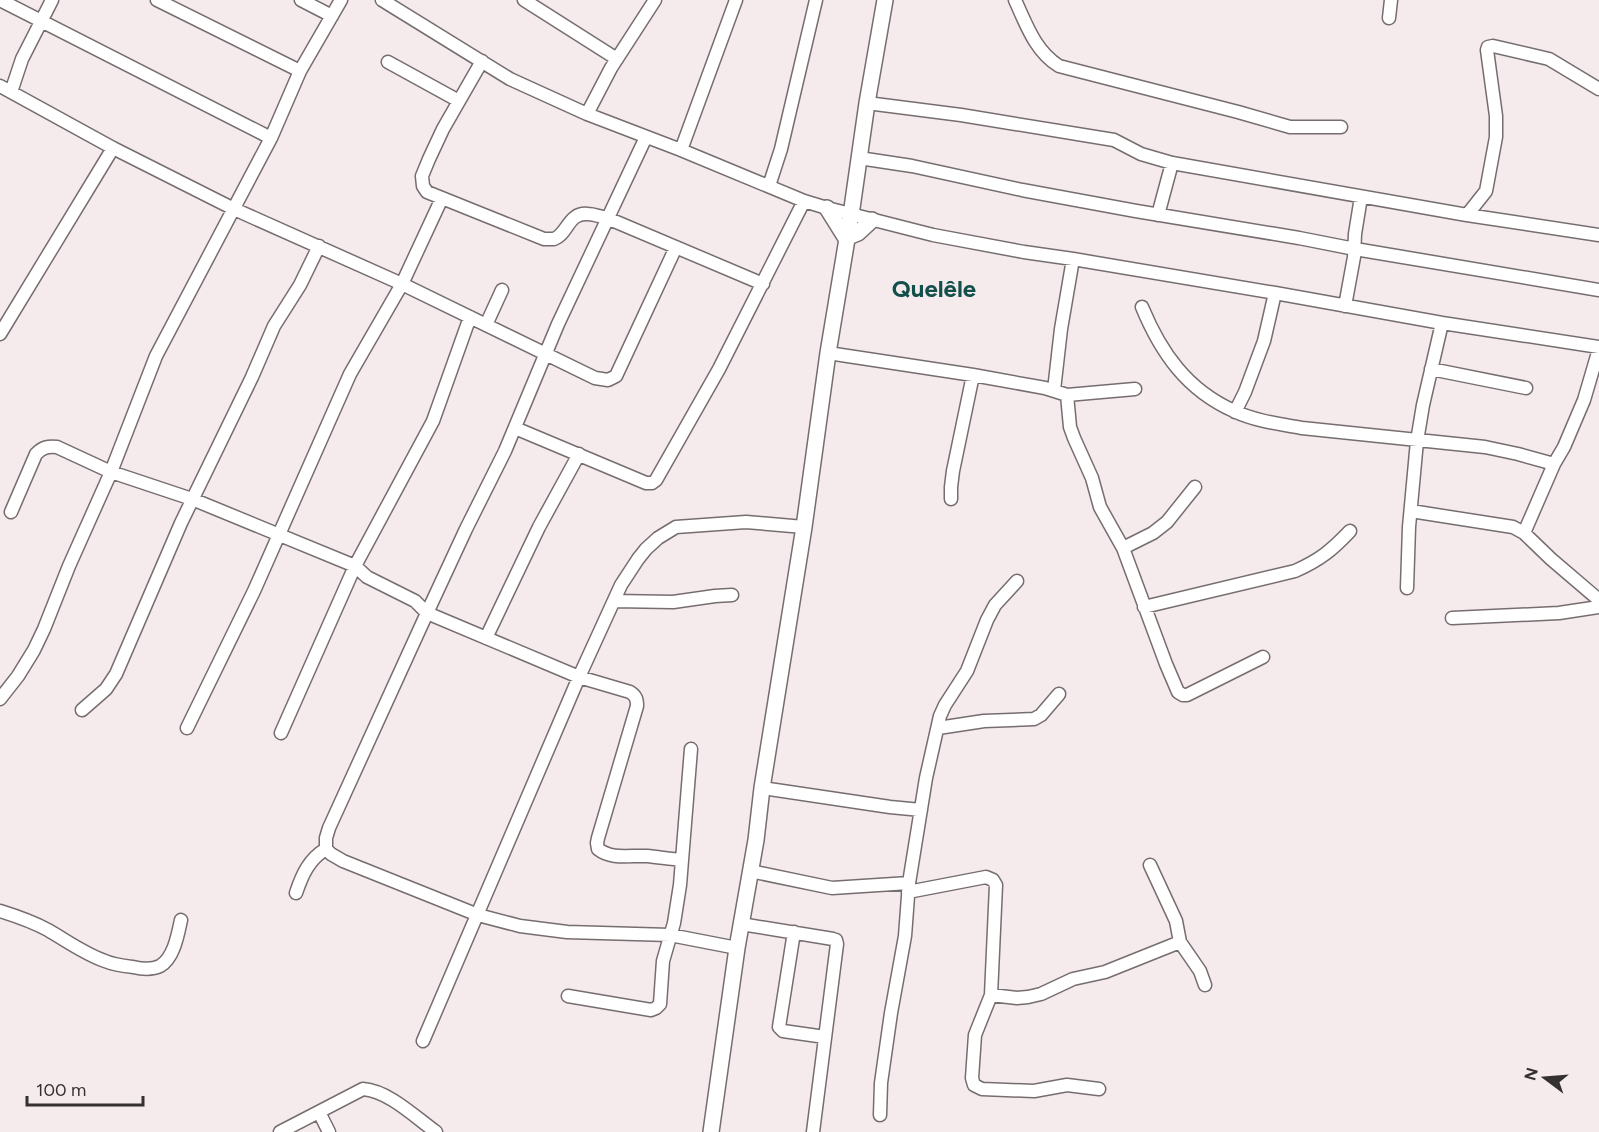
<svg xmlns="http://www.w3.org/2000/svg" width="1599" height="1132" font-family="Figtree,sans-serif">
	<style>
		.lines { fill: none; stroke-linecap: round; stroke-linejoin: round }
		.minor-casing { stroke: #766d6f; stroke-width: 15 }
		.major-casing { stroke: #766d6f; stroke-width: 18 }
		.minor { stroke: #fff; stroke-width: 12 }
		.major { stroke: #fff; stroke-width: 15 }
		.labels { text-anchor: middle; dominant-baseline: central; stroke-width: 5; stroke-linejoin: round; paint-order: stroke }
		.neighbourhood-label { font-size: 24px; font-weight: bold; fill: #14504b; stroke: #f5ebec }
	</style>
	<rect width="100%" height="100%" fill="#f5ebec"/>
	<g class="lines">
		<!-- minor casing -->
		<g class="minor-casing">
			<path id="minor" d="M0,0L271,138
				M157,0L300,71
				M301,0L332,16
				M382,0L510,79L587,114L681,150L804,201L827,208L933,235L1024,252L1073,259L1275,293L1442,323L1599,347
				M524,0L617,59
				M1015,0C1026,24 1035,51 1059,66L1238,112L1290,127H1341
				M1389,18L1391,0
				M482,61L443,129L429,159L422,176L423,186L427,192L544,239C546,239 553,239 554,239C568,234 568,212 588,214C594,214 601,217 607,218L763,284
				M388,62L459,101
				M0,86L113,148L234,209L402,284L595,378L608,380L616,376L676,247
				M11,92L22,59L52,0
				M867,103L961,115L1114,140L1141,154L1172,163L1467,215L1599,235
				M587,114L611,68L655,0
				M646,137L558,324L505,451L466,529L427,613L329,828L326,838V849L331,854L343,861L478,915L520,926L567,932L670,935L737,948
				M681,150L736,0
				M859,158L912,166L1022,190L1136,211L1299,238L1355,249L1599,290
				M769,186L781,149L816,0
				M1158,215L1172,163
				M1467,215L1486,191L1496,137V116L1487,50L1488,47L1493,46L1549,59L1599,89
				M1345,306L1354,257L1355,234L1361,197
				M1142,307C1161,353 1187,390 1234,411C1255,421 1280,424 1302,428L1485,447L1518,454L1554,464
				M486,325L502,290
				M0,334L113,148
				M828,353L973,375L1045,388L1067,395L1070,427L1074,438L1092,478L1100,507L1123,548L1166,664L1178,692L1183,695H1187L1263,657
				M1431,369L1526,388
				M1054,390L1061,329L1073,259
				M1067,395L1135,389
				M1235,412L1245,392L1264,341L1275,293
				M515,428L646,483H652L656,480L719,369L804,201
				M951,499V487L953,471L973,375
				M1411,511L1513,527L1524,533L1551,559L1599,600
				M11,512L36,454C43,447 48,446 57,447L111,472L192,499L355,566L367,577L415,601L427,613L579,677L630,692C636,696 637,699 637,706L598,838L597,843L598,849C612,860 630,855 647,856C658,857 670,859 682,860
				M1524,533L1554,464L1564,447L1584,400L1599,349
				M1123,548L1153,533L1167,522L1195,487
				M1407,588L1409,527L1417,441L1423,405L1442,323
				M614,601L673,602L715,596L732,595
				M1144,607L1295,571C1320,560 1332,550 1350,531
				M1452,618L1559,613L1599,607
				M486,638L539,527L579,454
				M0,699L18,676L34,650L44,629L69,566L111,472L156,356L271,138L300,71L341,0
				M82,710L106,689L116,674L181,523L252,377L274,326L300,285L319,246
				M187,728L254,591L350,374L402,284L442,198
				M938,728L984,721L1034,719L1041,715L1059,694
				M281,733L355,566L433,421L470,317
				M762,788L890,807L921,810
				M1150,865L1176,921L1180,942
				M750,871L832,888L909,883
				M908,892L986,877L993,880L996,885L991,995L1017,998L1028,997L1041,994L1073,979L1105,972L1180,942L1200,971L1205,985
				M296,893C302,875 309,859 326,849
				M0,911C16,916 33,922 48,930C67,941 85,954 105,961C114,965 124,966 133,967C142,969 152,970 160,966C174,958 178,934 181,920
				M741,924L833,939L836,940L837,944L813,1132
				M794,932L779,1027L783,1031L825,1037
				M991,995L975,1035L972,1078L974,1085L982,1089L1034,1091L1067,1085L1099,1089
				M568,996L651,1010L656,1008L660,1004L663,961L674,923L680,885L691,749
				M423,1041L579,677L621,585L638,559L646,549L658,538L676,527L746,522L804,527
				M319,1112L329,1132
				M880,1115L881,1083L891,1013L905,936L909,883L926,778L940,716L945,705L967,671L987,620L995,605L1017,581
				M280,1132L363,1089C389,1091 415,1117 436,1132"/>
		</g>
		<!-- major casing -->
		<g class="major-casing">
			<path id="major" d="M827,208L847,240
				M848,237L858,233L872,220
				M711,1132L737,948L756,840L762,788L804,527L828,353L851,215L867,103L885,0"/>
		</g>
		<!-- minor -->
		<use href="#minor" class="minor"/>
		<!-- major -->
		<use href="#major" class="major"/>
	</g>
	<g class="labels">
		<!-- neighbourhood labels -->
		<g class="neighbourhood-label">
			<text x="934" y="288">Quelêle</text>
		</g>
	</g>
	<!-- north arrow -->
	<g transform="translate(1545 1078) rotate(286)" stroke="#f5ebec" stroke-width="4.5" paint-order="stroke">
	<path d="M0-4.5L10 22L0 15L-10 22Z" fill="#353132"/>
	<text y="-9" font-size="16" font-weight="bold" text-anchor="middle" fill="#353132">N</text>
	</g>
	<!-- scale -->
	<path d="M27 1096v9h116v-9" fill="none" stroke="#353132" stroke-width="3"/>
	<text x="36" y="1096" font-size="18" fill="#353132" stroke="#f5ebec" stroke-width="4.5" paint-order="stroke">100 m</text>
</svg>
